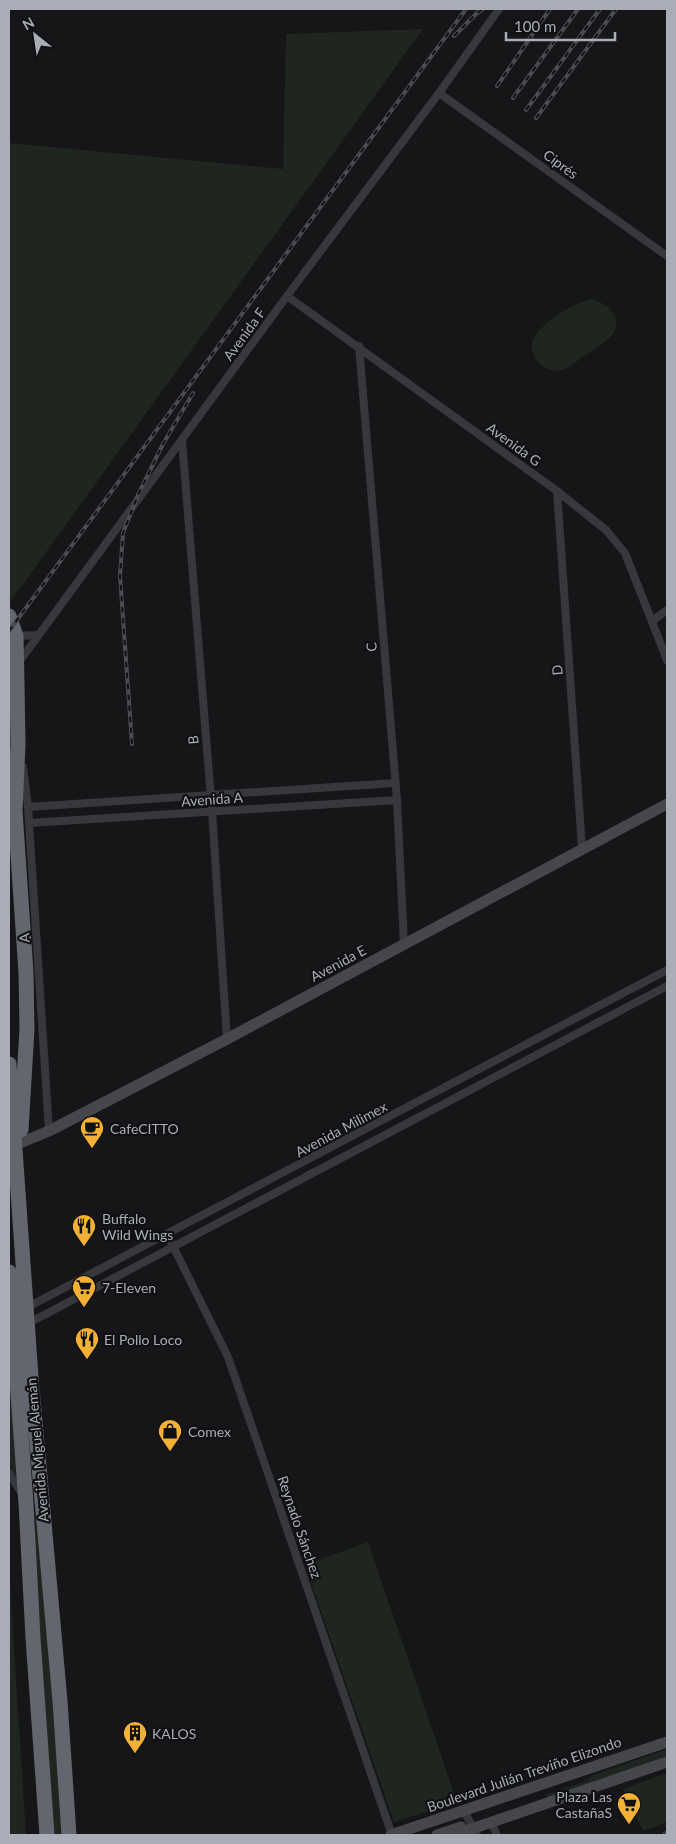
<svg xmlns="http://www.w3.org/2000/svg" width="676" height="1844" font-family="Lato,sans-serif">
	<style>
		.green { fill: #1e261f }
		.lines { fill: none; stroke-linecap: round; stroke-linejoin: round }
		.street { stroke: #37383d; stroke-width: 8 }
		.secondary { stroke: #45474d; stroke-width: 11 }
		.highway { stroke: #63666e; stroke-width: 15 }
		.rail-casing { stroke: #4a4c52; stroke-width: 4 }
		.rail { stroke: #111113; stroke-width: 2; stroke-dasharray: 5.5; stroke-linecap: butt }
		.labels { text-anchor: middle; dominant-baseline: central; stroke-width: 4.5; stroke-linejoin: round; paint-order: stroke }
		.street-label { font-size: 14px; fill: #a8adb8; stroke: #111113 }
		.poi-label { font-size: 14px; fill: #a8adb8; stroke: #111113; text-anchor: start }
	</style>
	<rect width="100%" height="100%" fill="#161618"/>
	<!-- green -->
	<path class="green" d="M423,29L11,601L9,583V143L283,169L286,34Z
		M591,299C607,303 625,318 612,335C605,343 593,350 584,356C577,361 570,368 562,370C546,375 527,357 533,340C539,324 575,302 591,299Z
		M9,1357L18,1479L9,1466Z
		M35,1510L46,1603L65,1835H52L36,1589Z
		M368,1542L457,1802L394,1822L305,1565Z
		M9,1569L26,1835H9Z
		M667,1749V1756L547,1798L546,1795L586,1781L593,1775Z
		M667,1773V1822L643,1831L623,1789Z"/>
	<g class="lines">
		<!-- street -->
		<path class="street" d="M439,93L667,256
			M287,296L557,491L606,530L625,553L667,660
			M359,346L397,800L404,945
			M182,440L212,811L227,1039
			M557,491L582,848
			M652,621L667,610
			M16,636L38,635
			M19,662L287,296L439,93L499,9
			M23,767L28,807L49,1131
			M28,807L395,783
			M29,823L397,800
			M167,1234L228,1357L392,1835
			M26,1308L667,970
			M27,1324L667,986
			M9,1473L22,1494
			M464,1811L477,1835
			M491,1823L497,1835
			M666,1835H667"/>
		<!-- secondary -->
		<path class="secondary" d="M20,1143L49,1131L227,1039L667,804
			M391,1835L667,1742
			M437,1835L461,1827
			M454,1835L667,1762"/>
		<!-- highway -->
		<path class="highway" d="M9,616L16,636L17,684
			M9,678L17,684L18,744L15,811L26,973L27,1029L21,1130
			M9,1064L31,1377L60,1701L69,1835
			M9,1272L26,1503L33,1638L47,1835"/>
		<!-- rail casing -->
		<g class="rail-casing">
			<path id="rail" d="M454,36L476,14L483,9
				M497,86L550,9
				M513,98L578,9
				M526,110L600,9
				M536,118L616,9
				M9,631L466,9
				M132,744L120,576L123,533L138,495L163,444L193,393"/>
		</g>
		<!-- rail -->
		<use href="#rail" class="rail"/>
	</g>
	<!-- icons -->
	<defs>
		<g id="cafe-pin" transform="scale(1.25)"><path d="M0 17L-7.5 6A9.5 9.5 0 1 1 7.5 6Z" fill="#f2b134" stroke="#111113"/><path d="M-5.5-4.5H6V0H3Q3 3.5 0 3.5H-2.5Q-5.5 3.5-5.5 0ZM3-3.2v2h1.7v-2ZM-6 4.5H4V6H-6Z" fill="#111"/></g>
		<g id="restaurant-pin" transform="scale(1.25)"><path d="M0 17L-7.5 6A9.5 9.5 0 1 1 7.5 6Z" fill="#f2b134" stroke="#111113"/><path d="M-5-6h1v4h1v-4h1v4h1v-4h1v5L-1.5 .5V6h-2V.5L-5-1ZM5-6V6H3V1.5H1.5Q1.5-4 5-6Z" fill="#111"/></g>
		<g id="supermarket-pin" transform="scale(1.25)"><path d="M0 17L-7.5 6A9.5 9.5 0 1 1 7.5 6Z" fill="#f2b134" stroke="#111113"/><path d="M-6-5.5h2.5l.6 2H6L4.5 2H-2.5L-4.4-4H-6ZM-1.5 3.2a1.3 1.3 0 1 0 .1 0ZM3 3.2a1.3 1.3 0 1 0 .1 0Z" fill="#111"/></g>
		<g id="shop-pin" transform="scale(1.25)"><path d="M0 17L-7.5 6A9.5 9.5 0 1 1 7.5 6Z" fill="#f2b134" stroke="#111113"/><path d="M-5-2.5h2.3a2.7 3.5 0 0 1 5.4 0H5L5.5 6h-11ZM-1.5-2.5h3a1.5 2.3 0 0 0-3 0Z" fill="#111"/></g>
		<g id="building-pin" transform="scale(1.25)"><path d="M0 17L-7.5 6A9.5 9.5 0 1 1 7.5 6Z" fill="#f2b134" stroke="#111113"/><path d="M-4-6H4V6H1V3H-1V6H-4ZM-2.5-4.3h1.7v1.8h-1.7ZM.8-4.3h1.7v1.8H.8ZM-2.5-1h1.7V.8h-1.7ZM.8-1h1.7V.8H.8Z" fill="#111"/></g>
	</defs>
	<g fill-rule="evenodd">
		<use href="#cafe-pin" x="92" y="1128"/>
		<use href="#restaurant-pin" x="84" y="1226"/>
		<use href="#supermarket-pin" x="84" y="1287"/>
		<use href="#restaurant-pin" x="87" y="1339"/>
		<use href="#shop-pin" x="170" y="1431"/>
		<use href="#building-pin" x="135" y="1733"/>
		<use href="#supermarket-pin" x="629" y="1804"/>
	</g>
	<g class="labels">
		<!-- street labels -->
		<g class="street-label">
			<text transform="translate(561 164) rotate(36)">Ciprés</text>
			<text transform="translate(244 334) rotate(-54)">Avenida F</text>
			<text transform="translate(514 444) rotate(36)">Avenida G</text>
			<text transform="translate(371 647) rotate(-95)">C</text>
			<text transform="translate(557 670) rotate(-94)">D</text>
			<text transform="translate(193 740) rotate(-95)">B</text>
			<text transform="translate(212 799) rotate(-4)">Avenida A</text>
			<text transform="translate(24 938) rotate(-94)">A</text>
			<text transform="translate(338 963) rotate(-28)">Avenida E</text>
			<text transform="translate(341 1129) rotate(-28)">Avenida Milimex</text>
			<text transform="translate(37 1450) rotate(-95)">Avenida Miguel Alemán</text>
			<text transform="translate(300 1527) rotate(71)">Reynado Sánchez</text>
			<text transform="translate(524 1774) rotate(-19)">Boulevard Julián Treviño Elizondo</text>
		</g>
		<!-- poi labels -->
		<g class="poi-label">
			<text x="110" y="1128">CafeCITTO</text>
			<text x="102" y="1218">Buffalo<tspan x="102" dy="16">Wild Wings</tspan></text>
			<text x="102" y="1287">7-Eleven</text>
			<text x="104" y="1339">El Pollo Loco</text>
			<text x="188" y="1431">Comex</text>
			<text x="152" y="1733">KALOS</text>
			<text x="612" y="1796" text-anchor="end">Plaza Las<tspan x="612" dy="16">CastañaS</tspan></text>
		</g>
	</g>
	<!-- border -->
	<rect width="676" height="1844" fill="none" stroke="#a8adb8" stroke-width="20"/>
	<!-- north arrow -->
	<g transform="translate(35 35) rotate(330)" stroke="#111113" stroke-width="4" paint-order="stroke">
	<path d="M0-4L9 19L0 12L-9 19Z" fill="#a8adb8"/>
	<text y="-8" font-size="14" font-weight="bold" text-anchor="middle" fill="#a8adb8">N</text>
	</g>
	<!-- scale -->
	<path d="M506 32v8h109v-8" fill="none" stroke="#a8adb8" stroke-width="2.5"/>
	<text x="514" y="32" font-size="15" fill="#a8adb8" stroke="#111113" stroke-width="4" paint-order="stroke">100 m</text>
</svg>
